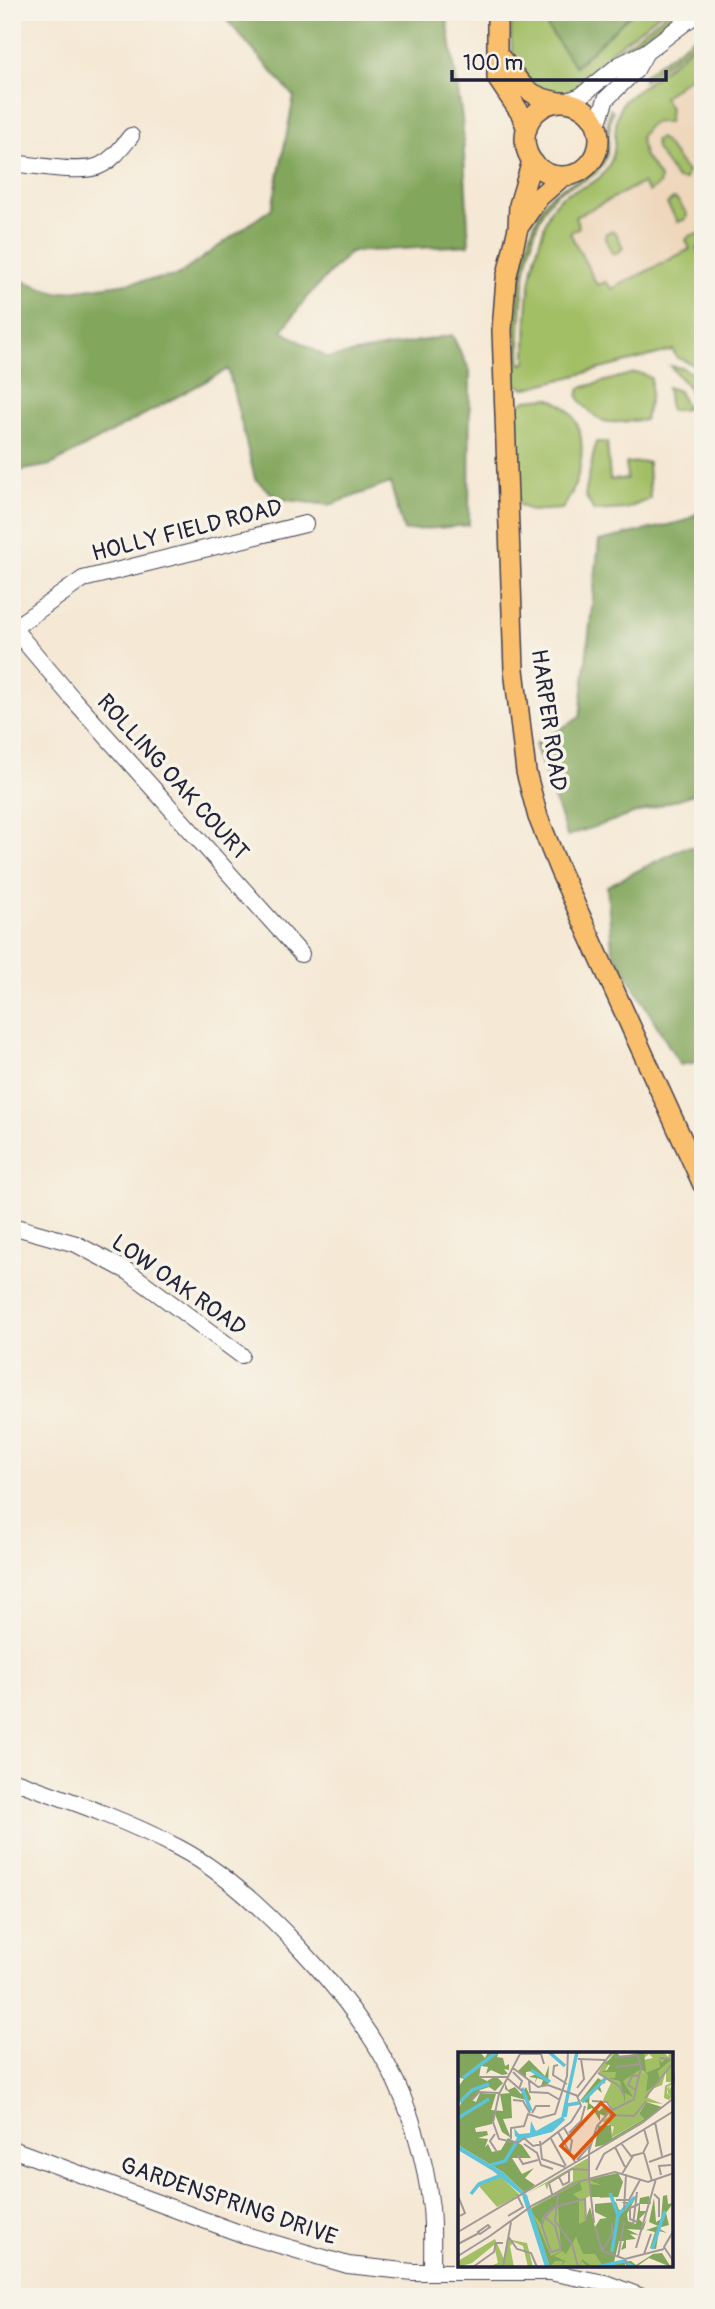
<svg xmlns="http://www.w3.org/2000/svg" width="715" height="2309" font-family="Pangolin,sans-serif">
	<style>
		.built { fill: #eed7bb }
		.green { fill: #a3bf66; stroke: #627050; stroke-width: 2 }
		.forest { fill: #82a65b; stroke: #52644b; stroke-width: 2 }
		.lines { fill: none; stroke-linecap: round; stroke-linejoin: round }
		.minor-casing { stroke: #424052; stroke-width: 18 }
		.major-casing { stroke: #424052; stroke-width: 22 }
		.minor { stroke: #fff; stroke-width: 16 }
		.major { stroke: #f9bf6d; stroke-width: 19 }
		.labels { text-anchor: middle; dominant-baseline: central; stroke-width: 7; stroke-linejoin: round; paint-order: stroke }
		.street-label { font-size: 23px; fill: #22223b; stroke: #f7f3e8 }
		.inset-river { fill: none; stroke: #5cc3d9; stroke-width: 3.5 }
		.inset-road { fill: none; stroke: #a19997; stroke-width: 2 }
		.view { fill: #de560e; fill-opacity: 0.15; stroke: #de560e; stroke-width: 3.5 }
		.inset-edge { fill: none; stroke: #22223b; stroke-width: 3.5 }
	</style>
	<rect width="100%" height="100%" fill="#f7f3e8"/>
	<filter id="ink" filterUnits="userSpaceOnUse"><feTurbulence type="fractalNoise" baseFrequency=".0143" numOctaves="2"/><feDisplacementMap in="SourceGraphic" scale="14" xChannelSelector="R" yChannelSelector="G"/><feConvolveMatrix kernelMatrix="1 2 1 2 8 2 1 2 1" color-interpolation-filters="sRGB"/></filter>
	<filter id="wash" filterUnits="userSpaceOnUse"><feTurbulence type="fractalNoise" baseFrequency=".00686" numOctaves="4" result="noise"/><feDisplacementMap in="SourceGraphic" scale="28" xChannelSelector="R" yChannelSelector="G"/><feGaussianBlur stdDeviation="1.57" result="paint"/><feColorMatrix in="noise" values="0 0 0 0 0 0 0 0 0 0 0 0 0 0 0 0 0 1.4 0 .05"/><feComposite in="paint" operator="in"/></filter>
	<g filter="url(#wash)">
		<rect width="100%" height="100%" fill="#f5e8d4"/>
		<!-- built -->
		<path class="built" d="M703,45V303H602L558,247L573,212L604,176L618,151Z"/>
		<!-- green -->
		<path class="green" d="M513,12H545L548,28L576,66L631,14L629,12H662L609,53L580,80L586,87L562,96L534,89C513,58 507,51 513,12Z
			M668,12H677L625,50H619Z
			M703,30V35L644,80L645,74Z
			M699,41L703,43V67L663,97L670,108L668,123C653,119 646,126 640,138L644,155L660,178L659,185L649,192L642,183L575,217L579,227L570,233L597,285L606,282L612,289L690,249L686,240C689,234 697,233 702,236L703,244L697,248L703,256V369L676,357L673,350L528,388H523L516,384L515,378C518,360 516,343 516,324C518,288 525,237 543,205C557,180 592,184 604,156C610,141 605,125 610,109L613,111C605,130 614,149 601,167C589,185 566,182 552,198C525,229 517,323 521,364L526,363C526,315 527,277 543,231C546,221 548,210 556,202C570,185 593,192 608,167C621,146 609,122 624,101Z
			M659,138L663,140L687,172L685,180L677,179L656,149L655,140Z
			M673,199L677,200L687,214L686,219L678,222L667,204Z
			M612,231L616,233L623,248L616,254L612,253L605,238L606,233Z
			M670,366L683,368L701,380L703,407L695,408L689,388Z
			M634,373L643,374L651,378V393L645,420C609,422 601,430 578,397L580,388Z
			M667,387L679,391L687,409L670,411Z
			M548,398C595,412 586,477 562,509L531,511L518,504L515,407L526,400Z
			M596,442H607L610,480L627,479L626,463L648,462L650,499L626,509L594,511L585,495Z"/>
		<!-- forest -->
		<path class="forest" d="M220,12H446L462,118L469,245L350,252L307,297L282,331L328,358L452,335L470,371L469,525L404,531L390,483L330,505L278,499L255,479L228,369L51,465L12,472V277L57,293L177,276L272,208L294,97Z
			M545,12H629L631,14L575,66L548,28Z
			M703,509V791L567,836L535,744L580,717L599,541L685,521Z
			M703,846V1061L680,1065L612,949L607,886L683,848Z"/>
	</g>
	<g filter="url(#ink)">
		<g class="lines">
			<!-- minor casing -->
			<g class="minor-casing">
				<path id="minor" d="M565,102L581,96L619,65L646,52L699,12
					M597,125L606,99L636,70L646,52
					M12,163C32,165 82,174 99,166C113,160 122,147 131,136
					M13,628L73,699L301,954
					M12,629L83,579L305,524
					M12,1226L76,1244L129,1272L241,1355
					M12,1780C68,1800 126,1820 179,1848C223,1871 263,1909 297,1945C372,2025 418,2097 431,2208C433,2229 432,2251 432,2272
					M12,2149L242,2234L348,2265L413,2272H549L605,2283L642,2297"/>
			</g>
			<!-- major casing -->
			<g class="major-casing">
				<path id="major" d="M497,12V78L521,114L527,129
					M497,54C522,80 519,95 559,102
					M525 139a37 37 0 1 1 74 0a37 37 0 1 1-74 0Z
					M532,161L519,205L518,228L506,279L502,330L514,669L526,772L538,817L559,869L703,1185
					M518,228L539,197L563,176"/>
			</g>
			<!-- minor -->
			<use href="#minor" class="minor"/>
			<!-- major -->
			<use href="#major" class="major"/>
		</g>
	</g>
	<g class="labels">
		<!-- street labels -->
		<g class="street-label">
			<text transform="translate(187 530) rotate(-14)">HOLLY FIELD ROAD</text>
			<text transform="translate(549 720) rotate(82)">HARPER ROAD</text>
			<text transform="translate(173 777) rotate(48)">ROLLING OAK COURT</text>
			<text transform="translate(179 1285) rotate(35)">LOW OAK ROAD</text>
			<text transform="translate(229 2201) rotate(19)">GARDENSPRING DRIVE</text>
		</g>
	</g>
	<!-- overview -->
	<g transform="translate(458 2052)">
		<rect width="215" height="215" fill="#f5e8d4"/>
		<path d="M154,0H159L147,9L153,8L147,19L158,20L155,13L164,7L163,14L183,12L186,22L185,8L195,6L191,2L185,7L186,0H206L210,5L211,1L215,0V32L209,35V41L212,44L210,41L209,36L215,33L211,36L210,40L211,37L215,34V44L211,48L206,46L207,34L214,30H208V19L204,33L192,38L190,46L205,52L188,50L181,62L186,67L153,86L156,75L144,69L153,63L152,52L145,48L153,31L140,21L149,6ZM130,106V126L159,122L160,145L142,146L141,139L128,146V174L133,175L144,213L166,215H92L73,156L115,129V117L91,130L89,138L87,132L68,142ZM43,125L62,143L39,155L20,133ZM37,187L46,207L49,187L69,191L75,215H70L65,194L56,190L52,194L56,215H30L40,211L36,193L14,211L0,215V209Z" fill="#a3bf66"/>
		<path d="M0,0H22L27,6L30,0H41L39,5L45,6L47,14L51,12V18L46,17L50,22L44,23L33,18L28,22L30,15L23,14L21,25L29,29L38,24L45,31L37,39L31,35L22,38L14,48L18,50L22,41L38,42L33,58L45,59L42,42L52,41L47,37V31L50,38L57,35L63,42L68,35L73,46L72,49L53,44L54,66L45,67L53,86L44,80L37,62L34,72L17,76L18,80L29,79L30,83L20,86L30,87L27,95L30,92L34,100L43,98L50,86L64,93L73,106H54L64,122L76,116L67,126L77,133L67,141L45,120L0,93V51L1,56L4,49H0V35L6,27L0,25ZM158,0L163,5L186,0L188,21L202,15L201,7L204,11L207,7L213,8L200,19L202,29L188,40L190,23L183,17L165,29L175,45L167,41V51L162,29L150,26H157L158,20H143L149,18L152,13L147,12ZM71,8L87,24L91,13L90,32L83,34L85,28L79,26L77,32L78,26L71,25L78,22L75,19L68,20V26L60,19ZM140,26L148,31L141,32L144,41L138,36L132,41L131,51L141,59L148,53L152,57L147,64L142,62V69L134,56L129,58L130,51L122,49ZM188,50L204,55L189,67L146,93L137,95L140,74L153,73L154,86L186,67L181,62ZM160,121L165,130L160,145H133L131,132L143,133L131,128ZM122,130L124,138L115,142L121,147V172L127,169L132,155L137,175L142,167L149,166L137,160V152L158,150L161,158H168L169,152L163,150H171L179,143L169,162L170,169L178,172L182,146L191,144L193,152H182V159H189L181,167L186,172L189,167L185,178L169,177L181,183L172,182L178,187L168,188V196L163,198L166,189H161L156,210L173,209L178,213L195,202L204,201L213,215L191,206L178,215L167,211V215H129L124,209L121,215L124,207L135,215L144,213L137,202H125L118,185L108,202L104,199L96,204L117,213L107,209L103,215L105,209H97L92,215L73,157ZM100,154L103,199L93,204L75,162L84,173V166ZM209,143L210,152L215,151L208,161L211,173L200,176L209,181L201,179L198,197L192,196L197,180L188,178L200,174L191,170L196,146L198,170L203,167L205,144Z" fill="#82a65b" fill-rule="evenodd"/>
		<path d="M105,64L107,68L94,80L63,88L57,84L56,76L61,82L72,81L73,69L78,79ZM0,93L45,120L69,143L92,215H87L64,143L35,119L0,98Z" fill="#5cc3d9"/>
		<path class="inset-river" d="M91,0L107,14M73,18L92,30M5,26L39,0M64,36L73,59M2,50L14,38L31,32M124,50L148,26M105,65L119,0M107,65L109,53L121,51M0,66L31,47M33,113L47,109L61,86M152,141L160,163L154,200M13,142L21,132L44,123M161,162L177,145M194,197L207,159M139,215L166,209L175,215"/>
		<path class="inset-road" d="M63,0L41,42L35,70L41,87L60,91L66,86L75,94L84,92L113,70L123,54L119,44M62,2H83L86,12M157,5L180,3M202,6L214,7L216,31M120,7L147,8M100,13L96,14L95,23L109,32M158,15L183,12M55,16L80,35L90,33L120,44L154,0M55,20L64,29L61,37M140,21L161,34L166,43M21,25H48L64,39M71,29L72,40L90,41L102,48M119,36L126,27L123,7M178,38L170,33L174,24L182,23M176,46L183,15L179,0M187,46L214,12M14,48L21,40L41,41M55,48L65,49L72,61M134,49L149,50L154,58M74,61L78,54H92M151,63L176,64L188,49M197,70L204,104M106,76L114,89L112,100M100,80L117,110M111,81L123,69L127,54M37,82L32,89L39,100M92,85L108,114M53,87V76L66,74L70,62L82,66L97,62L109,24L110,0M82,89L84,107L107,115M163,91L173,104L185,101L190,91L186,77M66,92L79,101L83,113L95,117M157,95L167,115M186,101L194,129M60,104L65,112L80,108M119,108L133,92M191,110L216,101M138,118L146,102L216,59M164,122L175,104M203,123L201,114L213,113M101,125L105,133L111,130V119M131,127L136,171M131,127V99L139,74L152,59L177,47M100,141L97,169L114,192L120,215M94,142L91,131L114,117L130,118M196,142L201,147V165M0,144L7,161L2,164M158,148H171L182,128M98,154L87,165L97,174L103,197L93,200L84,174L87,163L97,155L127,147L128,169M166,158L168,122M50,164L65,155L59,143M179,170L172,167V156L181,152M30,173L32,175L22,182L20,180ZM175,173L179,140M137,175L144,199L167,207L170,215M216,178L206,195L216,210M0,180L184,71L216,46M32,184L75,153L119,130L157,120L190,130L216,121M50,184L59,197L73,201L79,215M0,192L21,181M178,196L198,127M144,199L154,182V171M186,202L193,182M0,204L32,184M160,205L166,170M167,207L206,197M15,215L36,200L38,191H45M45,215L53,170"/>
		<path class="view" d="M143,51L156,63L116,106L103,94Z"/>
		<rect width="215" height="215" class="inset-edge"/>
	</g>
	<!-- margin -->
	<rect width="715" height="2309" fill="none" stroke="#f7f3e8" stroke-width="42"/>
	<!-- scale -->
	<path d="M452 70v10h214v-10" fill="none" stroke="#22223b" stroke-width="3.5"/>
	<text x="463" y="70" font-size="21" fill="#22223b" stroke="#f7f3e8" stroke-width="5" paint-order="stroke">100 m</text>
</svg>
